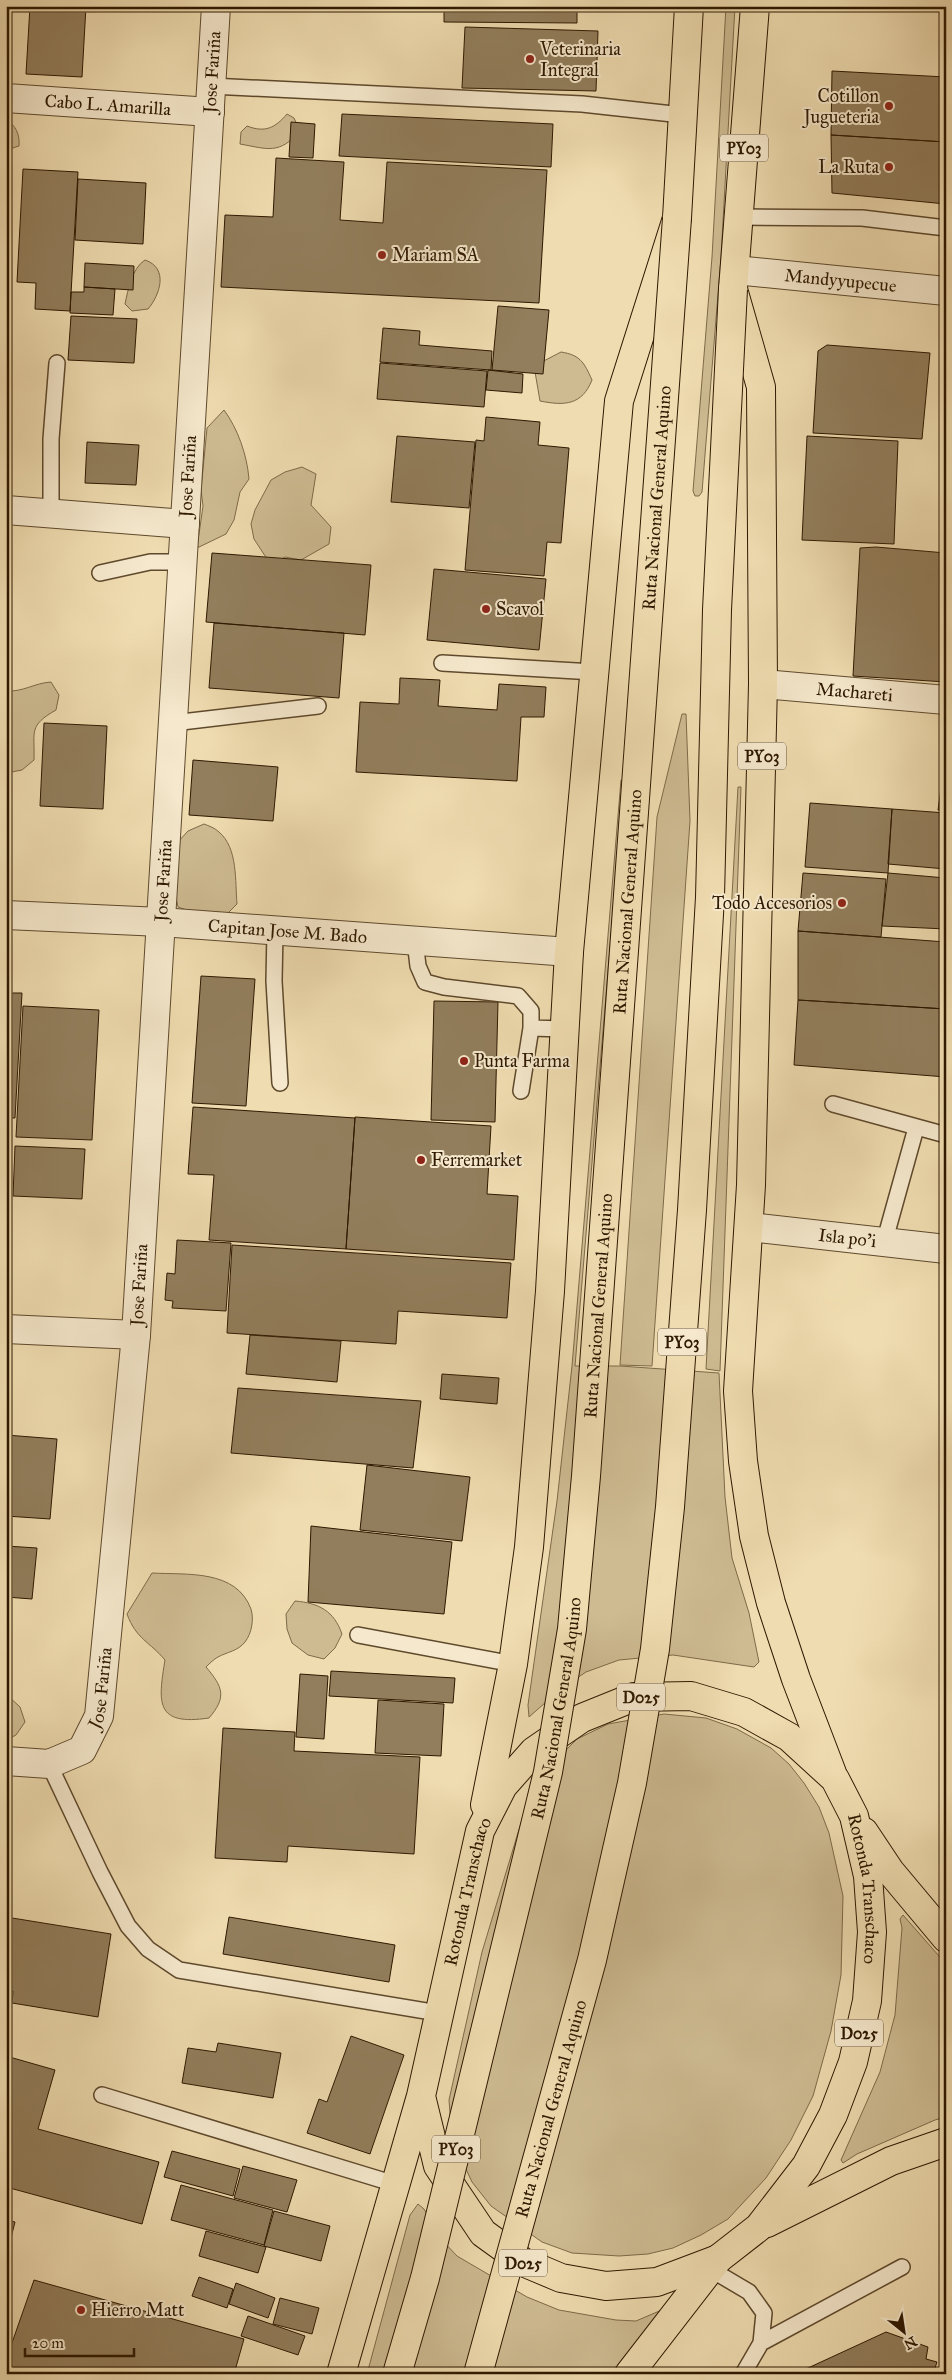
<svg xmlns="http://www.w3.org/2000/svg" width="952" height="2380" font-family="'IM FELL Great Primer',serif">
	<style>
		.green { fill: #cebb92; stroke: #7e6a49 }
		.building { fill: #927e5c; stroke: #2e1800 }
		.lines { fill: none; stroke-linecap: round; stroke-linejoin: round }
		.service-casing { stroke: #5e492c; stroke-width: 18 }
		.minor-casing { stroke: #5e492c; stroke-width: 30 }
		.trunk-casing { stroke: #2e1800; stroke-width: 30 }
		.service { stroke: #f5e8cc; stroke-width: 15 }
		.minor { stroke: #f5e8cc; stroke-width: 28 }
		.trunk { stroke: #efdcb0; stroke-width: 28 }
		.motorway-bridge-casing { stroke: #2e1800; stroke-width: 30; stroke-linecap: butt }
		.motorway-bridge { stroke: #efdcb0; stroke-width: 28 }
		.poi-dot { fill: #8f2418; stroke: #f5e8cc; stroke-width: 2 }
		.labels { text-anchor: middle; dominant-baseline: central; stroke-width: 4; stroke-linejoin: round; paint-order: stroke }
		.shield { fill: #f5e8cc; stroke: #6a563d; stroke-width: 1 }
		.shield-label { font-size: 16px; font-weight: bold; fill: #2e1800 }
		.poi-label { font-size: 18px; fill: #2e1800; stroke: #f5e8cc; text-anchor: start }
		.street-label { font-size: 18px; fill: #2e1800; stroke: #f5e8cc }
	</style>
	<rect width="100%" height="100%" fill="#efdcb0"/>
	<filter id="stains"><feTurbulence type="fractalNoise" baseFrequency=".004" numOctaves="4"/><feColorMatrix values="0 0 0 0 .2 0 0 0 0 .09 0 0 0 0 .02 0 0 0 .5 -.17"/></filter>
	<radialGradient id="worn" r=".72"><stop offset=".6" stop-color="#630" stop-opacity="0"/><stop offset="1" stop-color="#630" stop-opacity=".3"/></radialGradient>
	<!-- green -->
	<path class="green" d="M291,6H337C322,10 305,16 291,6Z
		M726,6H735L721,257L702,492L699,496H695L693,491L712,257Z
		M287,114L294,118L300,131C279,155 268,149 240,144L241,132L247,126C265,133 275,128 287,114Z
		M6,120C16,125 20,135 19,146L6,150Z
		M145,260C169,268 160,295 148,309L132,311L125,304C128,290 132,268 145,260Z
		M561,352C580,355 584,362 592,380C582,405 565,406 540,401L534,366Z
		M224,410C238,429 247,455 249,479L240,492L234,520L226,534L197,548L203,506L201,490L207,428Z
		M302,467L316,474L311,505L331,527L329,544L301,560L285,557L271,565L254,539L251,524L255,510L271,480L285,472Z
		M51,682L59,695L56,710C28,726 35,731 34,760L22,770L6,773V691C24,692 34,683 51,682Z
		M682,714H686L690,821L652,1366L620,1365L657,817Z
		M621,780H624L575,1366H620L719,1373L725,1497L732,1558L749,1613L759,1662L754,1667L673,1655L619,1660L586,1672L562,1688L529,1717L528,1705L557,1501L572,1366Z
		M738,787H741L720,1371L706,1369Z
		M204,824C209,826 215,828 219,832C238,848 235,881 237,904L226,915L195,913L178,907L167,854L188,831Z
		M152,1573C187,1575 236,1569 251,1609C254,1619 252,1633 245,1642C238,1651 227,1652 218,1657C214,1659 210,1663 206,1667C223,1687 227,1697 209,1718C155,1726 158,1703 165,1660C150,1642 136,1639 127,1614Z
		M295,1601C319,1603 334,1611 342,1634L335,1648L324,1659L308,1655L292,1643L287,1629L286,1614Z
		M6,1694L20,1707L25,1722L16,1735L6,1740Z
		M664,1714L706,1718L737,1729L771,1748L789,1764L804,1783L819,1807L829,1833L843,1896L841,1975L831,2031L813,2096L791,2140L766,2178L728,2219L701,2235L673,2248L648,2254L619,2256L572,2253L542,2242L491,2206L472,2182L452,2139L449,2100L482,1952L533,1783L577,1739L608,1724Z
		M903,1915L946,1964V2117L935,2120L857,2154L843,2163L841,2160L880,2072L895,2015L902,1928L900,1919Z
		M418,2204L424,2209L441,2239L457,2256L527,2297L559,2310L616,2320L636,2321L664,2309L613,2374H367L410,2215Z"/>
	<!-- building -->
	<path class="building" d="M30,6H86L82,77L26,74Z
		M444,6H577V23L444,22Z
		M841,6H946V12L841,7Z
		M465,27L598,31L596,91L462,88Z
		M832,71L946,77V142L831,135Z
		M342,114L553,124L551,167L339,156Z
		M291,122L315,124L313,158L289,157Z
		M831,135L946,142V204L832,193Z
		M276,158L344,162L340,220L383,223L387,162L547,170L539,303L221,287L225,215L273,217Z
		M23,169L78,172L70,311L35,309L36,283L17,282Z
		M78,179L146,183L143,244L75,240Z
		M85,263L134,266L133,290L84,287Z
		M84,287L115,289L113,315L70,313L71,292H84Z
		M498,306L549,310L543,374L492,370Z
		M71,316L137,319L134,363L68,360Z
		M383,328L420,331L419,345L492,351L491,370L380,362Z
		M827,345L930,353L922,439L813,433L818,351Z
		M380,363L487,371L484,407L377,399Z
		M488,370L523,374L522,393L486,390Z
		M486,417L540,422L538,445L569,448L561,543L547,542L544,576L465,570L476,440L484,441Z
		M397,436L475,442L469,508L391,502Z
		M807,436L898,441L894,544L802,540Z
		M87,442L139,445L136,485L85,483Z
		M876,547L946,553V682L853,676L860,548Z
		M212,553L371,565L365,635L206,622Z
		M434,569L546,579L539,650L427,640Z
		M214,623L344,633L339,698L209,688Z
		M400,678L440,680L438,706L497,710L499,684L546,687L544,717H521L517,781L356,772L360,702L399,704Z
		M44,723L107,726L103,809L40,806Z
		M193,760L278,767L273,821L189,815Z
		M942,781H946V810H938Z
		M810,803L892,809L888,873L805,867Z
		M892,809L946,813V869L888,864Z
		M803,873L886,879L881,937L798,931Z
		M888,873L946,878V929L882,926Z
		M798,931L946,942V1009L798,1000Z
		M201,976L255,979L246,1106L192,1103Z
		M6,993H22L15,1118H6Z
		M798,1000L946,1009V1077L794,1065Z
		M434,1001L498,1002L495,1122L431,1120Z
		M23,1006L99,1010L92,1140L16,1137Z
		M193,1107L355,1118L346,1249L209,1240L214,1175L188,1174Z
		M355,1117L491,1126L487,1194L518,1196L514,1260L346,1249Z
		M15,1146L85,1149L82,1199L13,1196Z
		M177,1240L231,1243L226,1311L172,1308L173,1301L165,1300L167,1273L175,1274Z
		M232,1245L511,1263L507,1318L398,1311L396,1344L227,1333Z
		M250,1335L341,1341L337,1382L246,1374Z
		M442,1374L499,1378L497,1404L440,1399Z
		M238,1388L421,1401L413,1468L231,1453Z
		M6,1435L57,1439L50,1519L6,1516Z
		M367,1465L470,1477L462,1541L360,1530Z
		M311,1526L452,1542L444,1614L308,1602Z
		M6,1546L37,1548L32,1599L6,1597Z
		M331,1671L455,1678L453,1703L329,1696Z
		M300,1674L328,1676L324,1739L296,1737Z
		M378,1700L444,1704L441,1756L375,1753Z
		M223,1728L295,1732L294,1751L420,1757L414,1854L288,1846L287,1862L215,1858Z
		M6,1917L111,1934L98,2017L12,2003L13,1991L6,1989Z
		M229,1917L395,1945L389,1982L223,1954Z
		M351,2036L404,2055L370,2154L307,2133L319,2099L327,2102Z
		M218,2043L281,2053L273,2098L182,2083L188,2048L216,2052Z
		M6,2056L55,2070L38,2129L159,2162L142,2224L6,2187Z
		M172,2151L240,2169L233,2196L164,2177Z
		M243,2166L297,2180L287,2212L234,2198Z
		M181,2185L273,2210L264,2245L171,2220Z
		M274,2211L330,2226L321,2261L264,2246Z
		M6,2220L15,2222L6,2257Z
		M206,2231L266,2247L258,2273L199,2256Z
		M199,2277L233,2289L227,2308L192,2296Z
		M34,2280L244,2339L234,2374H6V2360Z
		M236,2283L275,2298L268,2318L229,2304Z
		M280,2298L319,2308L312,2334L273,2324Z
		M248,2316L305,2336L298,2355L241,2336Z
		M886,2332L928,2347L926,2359L937,2362L933,2374H795Z"/>
	<g class="lines">
		<!-- service casing -->
		<g class="service-casing">
			<path id="service" d="M211,86L582,104L682,115
				M739,217L862,218L946,228
				M51,514V439L57,363
				M100,573L150,562H182
				M442,663L594,672
				M173,723L318,706
				M275,931L274,981L280,1083
				M415,941L418,966L425,982L444,987L518,996L531,1011V1028L521,1091
				M531,1028L564,1029
				M833,1104L946,1135
				M884,1243L916,1128
				M358,1635L513,1664
				M49,1764L100,1872L128,1926L148,1949L179,1970L438,2013
				M102,2095L395,2184
				M710,2269L749,2292L764,2313L761,2343L743,2374
				M761,2343L902,2267"/>
		</g>
		<!-- minor casing -->
		<g class="minor-casing">
			<g id="minor">
				<path id="s1" d="M6,98L210,112"/>
				<path id="s2" d="M735,270L946,291"/>
				<path d="M6,510L185,524"/>
				<path id="s3" d="M763,684L946,700"/>
				<path id="s4" d="M6,915L161,922L569,952"/>
				<path id="s5" d="M749,1227L946,1249"/>
				<path d="M6,1329L136,1335"/>
				<path id="s6" d="M6,1761L49,1764L82,1750L99,1716L136,1335L216,6"/>
			</g>
		</g>
		<!-- trunk casing -->
		<g class="trunk-casing">
			<g id="trunk">
				<path d="M755,6L733,289L761,387L763,684L751,1185L738,1391L743,1461L754,1536L771,1603L796,1679L832,1773"/>
				<path d="M485,1805L513,1664L529,1547L550,1291L569,952L619,401L677,218L689,6"/>
				<path d="M864,1832L890,1871L946,1938"/>
				<path d="M767,2223L891,2161L946,2142"/>
				<path id="s7" d="M341,2374L421,2096L480,1831L503,1786L534,1751L582,1718L634,1697L691,1696L744,1712L789,1737L835,1779L854,1816L868,1876L872,1932L867,2001L853,2062L833,2115L806,2166L759,2227L718,2259L657,2282L606,2286L561,2278L523,2262L483,2233L438,2166L421,2096"/>
				<path d="M629,2374L718,2259"/>
			</g>
		</g>
		<!-- service -->
		<use href="#service" class="service"/>
		<!-- minor -->
		<use href="#minor" class="minor"/>
		<!-- trunk -->
		<use href="#trunk" class="trunk"/>
		<!-- motorway-bridge casing -->
		<g class="motorway-bridge-casing">
			<g id="motorway-bridge">
				<path id="s8" d="M397,2374L425,2278L548,1772L572,1629L586,1476L677,218"/>
				<path id="s9" d="M478,2374L592,1960L632,1783L655,1649L670,1507L692,1210L710,897L717,610L733,289"/>
			</g>
		</g>
		<!-- motorway-bridge -->
		<use href="#motorway-bridge" class="motorway-bridge"/>
	</g>
	<!-- markers -->
	<g class="poi-dot">
		<circle cx="530" cy="59" r="5"/>
		<circle cx="889" cy="106" r="5"/>
		<circle cx="889" cy="167" r="5"/>
		<circle cx="382" cy="255" r="5"/>
		<circle cx="486" cy="609" r="5"/>
		<circle cx="842" cy="903" r="5"/>
		<circle cx="464" cy="1061" r="5"/>
		<circle cx="421" cy="1160" r="5"/>
		<circle cx="81" cy="2310" r="5"/>
	</g>
	<g class="labels">
		<!-- shield labels -->
		<g class="shield">
			<rect x="720" y="134.5" width="48" height="27" rx="4"/>
			<rect x="738" y="742.5" width="48" height="27" rx="4"/>
			<rect x="658" y="1328.5" width="48" height="27" rx="4"/>
			<rect x="617" y="1683.5" width="48" height="27" rx="4"/>
			<rect x="835" y="2019.5" width="48" height="27" rx="4"/>
			<rect x="432" y="2135.5" width="48" height="27" rx="4"/>
			<rect x="499" y="2249.5" width="48" height="27" rx="4"/>
		</g>
		<g class="shield-label">
			<text x="744" y="148">PY03</text>
			<text x="762" y="756">PY03</text>
			<text x="682" y="1342">PY03</text>
			<text x="641" y="1697">D025</text>
			<text x="859" y="2033">D025</text>
			<text x="456" y="2149">PY03</text>
			<text x="523" y="2263">D025</text>
		</g>
		<!-- poi labels -->
		<g class="poi-label">
			<text x="540" y="49">Veterinaria<tspan x="540" dy="21">Integral</tspan></text>
			<text x="879" y="96" text-anchor="end">Cotillon<tspan x="879" dy="21">Jugueteria</tspan></text>
			<text x="879" y="167" text-anchor="end">La Ruta</text>
			<text x="392" y="255">Mariam SA</text>
			<text x="496" y="609">Scavol</text>
			<text x="832" y="903" text-anchor="end">Todo Accesorios</text>
			<text x="474" y="1061">Punta Farma</text>
			<text x="431" y="1160">Ferremarket</text>
			<text x="91" y="2310">Hierro Matt</text>
		</g>
		<!-- street labels -->
		<g class="street-label">
			<text stroke="none"><textPath href="#s6" startOffset="1765">Jose Fariña</textPath></text>
			<text stroke="none"><textPath href="#s1" startOffset="102">Cabo L. Amarilla</textPath></text>
			<text stroke="none"><textPath href="#s2" startOffset="106">Mandyyupecue</textPath></text>
			<text stroke="none"><textPath href="#s6" startOffset="1360">Jose Fariña</textPath></text>
			<text stroke="none"><textPath href="#s8" startOffset="1900">Ruta Nacional General Aquino</textPath></text>
			<text stroke="none"><textPath href="#s3" startOffset="92">Machareti</textPath></text>
			<text stroke="none"><textPath href="#s6" startOffset="955">Jose Fariña</textPath></text>
			<text stroke="none"><textPath href="#s8" startOffset="1495">Ruta Nacional General Aquino</textPath></text>
			<text stroke="none"><textPath href="#s4" startOffset="282">Capitan Jose M. Bado</textPath></text>
			<text stroke="none"><textPath href="#s5" startOffset="99">Isla po'i</textPath></text>
			<text stroke="none"><textPath href="#s6" startOffset="550">Jose Fariña</textPath></text>
			<text stroke="none"><textPath href="#s8" startOffset="1090">Ruta Nacional General Aquino</textPath></text>
			<text stroke="none"><textPath href="#s6" startOffset="145">Jose Fariña</textPath></text>
			<text stroke="none"><textPath href="#s8" startOffset="685">Ruta Nacional General Aquino</textPath></text>
			<text stroke="none"><textPath href="#s7" startOffset="1114">Rotonda Transchaco</textPath></text>
			<text stroke="none"><textPath href="#s7" startOffset="499">Rotonda Transchaco</textPath></text>
			<text stroke="none"><textPath href="#s9" startOffset="275">Ruta Nacional General Aquino</textPath></text>
		</g>
	</g>
	<!-- margin -->
	<rect width="952" height="2380" fill="none" stroke="#efdcb0" stroke-width="25"/>
	<rect x="8" y="8" width="937" height="2365" fill="none" stroke="#2e1800" stroke-width="2.5"/>
	<rect x="12" y="12" width="927" height="2355" fill="none" stroke="#2e1800"/>
	<!-- north arrow -->
	<g transform="translate(904 2332) rotate(150)" stroke="#f5e8cc" stroke-width="4" paint-order="stroke">
	<path d="M0-4L9 19L0 12L-9 19Z" fill="#2e1800"/>
	<text y="-8" font-size="14" font-weight="bold" text-anchor="middle" fill="#2e1800">N</text>
	</g>
	<!-- scale -->
	<path d="M25 2348v8h109v-8" fill="none" stroke="#2e1800" stroke-width="2.5"/>
	<text x="32" y="2348" font-size="15" fill="#2e1800" stroke="#f5e8cc" stroke-width="4" paint-order="stroke">20 m</text>
	<rect width="100%" height="100%" filter="url(#stains)"/>
	<rect width="100%" height="100%" fill="url(#worn)"/>
</svg>
